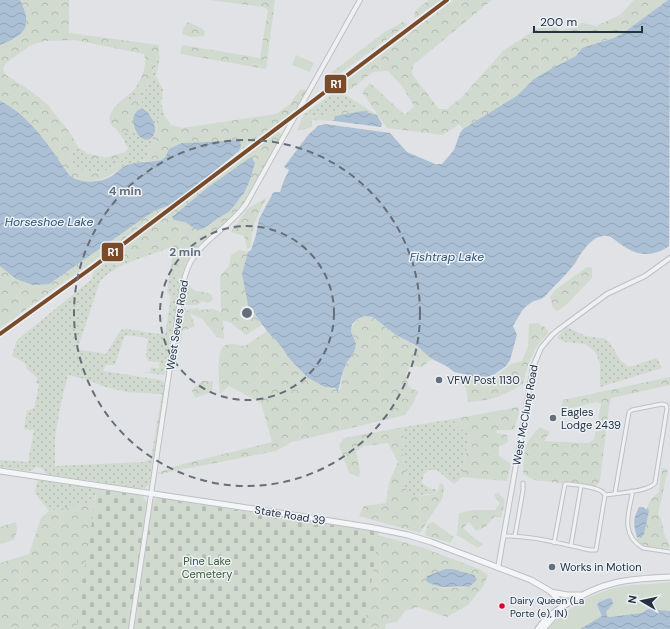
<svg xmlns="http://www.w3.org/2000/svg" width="670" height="629" font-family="'DM Sans',sans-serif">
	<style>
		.grass { fill: url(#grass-dots); fill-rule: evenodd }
		.forest { fill: url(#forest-crowns); fill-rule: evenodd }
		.cemetery { fill: url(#cemetery-stones) }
		.green { fill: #d1dacf }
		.water { fill: url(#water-waves) }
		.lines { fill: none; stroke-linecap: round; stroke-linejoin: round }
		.minor-casing { stroke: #bec0c3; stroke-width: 5 }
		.tertiary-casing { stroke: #bec0c3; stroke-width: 6 }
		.primary-casing { stroke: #bbbfc3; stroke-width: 7 }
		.minor { stroke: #eff0f2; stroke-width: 3 }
		.tertiary { stroke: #eff0f2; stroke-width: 4 }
		.primary { stroke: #f4f5f6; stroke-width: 5 }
		.rail-1-casing { stroke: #ecf1f6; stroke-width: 7 }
		.rail-1 { stroke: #7a4b2a; stroke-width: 4 }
		.ring { fill: none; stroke: #666e7a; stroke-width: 2; stroke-dasharray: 7 5 }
		.poi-dot { fill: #666e7a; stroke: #ecf1f6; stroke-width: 1.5 }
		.bus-dot { fill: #e4002b; stroke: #ecf1f6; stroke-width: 1.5 }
		.labels { text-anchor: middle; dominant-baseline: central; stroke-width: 3; stroke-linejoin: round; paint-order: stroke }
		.bus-label { font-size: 10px; fill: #253040; stroke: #ecf1f6; text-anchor: start }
		.street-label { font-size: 11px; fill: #253040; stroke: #ecf1f6 }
		.poi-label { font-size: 11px; fill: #253040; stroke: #ecf1f6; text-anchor: start }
		.park-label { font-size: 11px; fill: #3c5d31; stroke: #ecf1f6 }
		.water-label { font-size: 12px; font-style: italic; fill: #2c5277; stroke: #ecf1f6 }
		.centre { fill: #666e7a; stroke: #ecf1f6; stroke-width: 2 }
		.ring-label { font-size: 12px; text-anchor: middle; font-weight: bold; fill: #666e7a; stroke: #ecf1f6; stroke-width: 3; stroke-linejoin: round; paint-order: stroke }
		.line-badge { stroke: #ecf1f6; stroke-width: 1.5 }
		.badge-label { font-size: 11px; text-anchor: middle; font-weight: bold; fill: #fff }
	</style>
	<defs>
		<pattern id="grass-dots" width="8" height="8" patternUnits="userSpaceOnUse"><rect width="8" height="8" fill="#d1dacf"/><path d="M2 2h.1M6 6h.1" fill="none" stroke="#b3bbb3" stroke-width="1.8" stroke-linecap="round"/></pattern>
		<pattern id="forest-crowns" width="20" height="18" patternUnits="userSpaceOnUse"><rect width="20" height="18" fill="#d1dacf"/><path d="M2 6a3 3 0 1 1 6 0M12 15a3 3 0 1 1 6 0" fill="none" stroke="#b3bbb3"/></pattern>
		<pattern id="cemetery-stones" width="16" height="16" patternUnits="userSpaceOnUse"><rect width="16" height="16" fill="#d1dacf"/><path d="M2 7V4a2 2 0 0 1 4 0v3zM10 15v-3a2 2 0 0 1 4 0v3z" fill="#b3bbb3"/></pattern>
		<pattern id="water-waves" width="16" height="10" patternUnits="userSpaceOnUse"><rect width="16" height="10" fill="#abc0d4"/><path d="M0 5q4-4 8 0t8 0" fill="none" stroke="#93a5b7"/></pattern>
	</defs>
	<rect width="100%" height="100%" fill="#e0e2e5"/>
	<!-- grass -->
	<path class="grass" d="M159,54L160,56L156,76L163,90L161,103L165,116L157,119L156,137L144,161L124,166V162C119,163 117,166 113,168C101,174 86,171 74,168L70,155L78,147L87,153H85L105,159L104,157H108V159L126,153L125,152L128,149L123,138L116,129L129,133L135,130L138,135L146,109L142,108V98L138,97L132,103L122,100L134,90L145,91L153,72L155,60Z
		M337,90L360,104V107C351,108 342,109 334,112C322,115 316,119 303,115Z
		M166,249C146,257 115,264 100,281L78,348L81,350L106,354L121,330L126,329L165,335L171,297L167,293L169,276L181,278L166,372L163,375L142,372H150L151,367L159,369L160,362L148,361L146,357L148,338L126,335L124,337L115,365H106L103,371L161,380L164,382L165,386L149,484L145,488H138L46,474L42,468L35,467L33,470L28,471L0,467V460L28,462L34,430L24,429L27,411L34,408L39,385L36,383L37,378L27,369L25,363L12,356L17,340L91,280L94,271L111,256L114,258L118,264L155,250ZM68,375L89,380L105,387L127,392L162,394L151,459L144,462L55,466V436L62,399Z
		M566,327L586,336L605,339L610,343L620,360L629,367L657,358L662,368L600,387V364L596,353L585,344L565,342L557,338Z
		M453,419L459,430H470L462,477L454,484L437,470H429L424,474L422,483L429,488L438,490L435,493L411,496L404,487L407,477L402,451L404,427Z
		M37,480L97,488L94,502L49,511L35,493Z"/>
	<!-- forest -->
	<path class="forest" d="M20,0H69V33L159,45V54L155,60L153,72L145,91L134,90C141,79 148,67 144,54L75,40L44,41L31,45L5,64L3,70L6,75L28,89L47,104L71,134L78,147L70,155L74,168C86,171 101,174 113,168C118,166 119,163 124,162V166C108,178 88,189 69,175C50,152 27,114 0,101V45L15,39L25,11Z
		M209,0H275L266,69L180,54L182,45L260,58L268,10L264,7Z
		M429,0H441L415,18L414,14L417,9Z
		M454,0H492L413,65L412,74L439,109H447L461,98L503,51L536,29L551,26L562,31L583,23L596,26L620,15L634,0H668L626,31L614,38L582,48L576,56L551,69L518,95L463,129L459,124L443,135L387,128L362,92L370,83L405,115L414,106L402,86L388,71L373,72L350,90L346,89L340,85Z
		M188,22L203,29L205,32L204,36L191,37L182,34L184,27Z
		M403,22L408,24L331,80H327V76L383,33Z
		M300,90H307L297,107L289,115L239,151L241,146L207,142L182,143L169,149L166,156L162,160L155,161H144L156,137L157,119L165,116L171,125L182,128L276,114L290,104Z
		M138,97L142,98V108L139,109L133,126L135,130L129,133C125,132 120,131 116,129C102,120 114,107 122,100L132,103Z
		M360,104L377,115L362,111L335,116L334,119V121L312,120V127L297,131L303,115C316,119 322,115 334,112C342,109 351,108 360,107Z
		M278,132L283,135L238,211L197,247L187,261L181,278L169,276L174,247L166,249L155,250L118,264L114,258L111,256ZM252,157L250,180L244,193L230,211L220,217L204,228H194L185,222L207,188Z
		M125,152L127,154C123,160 115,161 108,159V157Z
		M85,153L104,157V162L96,161L84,156Z
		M267,197C259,212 250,229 251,247L247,249L244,236L231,232L247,209Z
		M175,203L0,328V266L154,211Z
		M239,250L248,252L242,274L248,305L262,325L246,335L231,323L223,320L224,339L217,337L202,319L190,313L195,326L183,331L181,341L174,351L185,283L187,281C195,297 200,288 212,295L213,300L208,303L202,301L197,305H186L184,307L187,311L189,309L198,308L200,310L212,309L221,312L220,276L229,266L231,255Z
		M587,267L592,268V278L565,306L557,311L553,308L550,297L555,290Z
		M364,316L373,317L396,335L423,350L432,359L422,367L410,365L406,375L408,386L418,392L414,402L405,415L292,442L276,451L174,471L161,474L157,473L179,465L272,442L261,403L229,386L220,394C219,385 216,351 224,346C230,342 239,345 245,346L267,331L281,346L288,357L308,378L325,387L340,390L343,371L347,362L354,352V338L351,330C353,323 357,320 364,316Z
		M538,323L547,329L548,334C532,347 528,366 523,384C502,397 492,400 468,402L466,388L448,376L454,374L484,378L496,376L511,364L522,361L528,347L529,324Z
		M670,377V385L611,398L609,406L600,481L595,487L534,480L523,474C525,451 522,444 540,427L550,432L544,441L589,443L594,439L601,404L597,402L563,410L561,408L563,400Z
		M202,381H213L212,392L195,398L192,390Z
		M518,407L519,413L514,430H497L496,433L507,435L508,442L499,447V456L511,464L507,481L462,477L470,430H459L453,419Z
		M404,427L402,451L407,478L404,487L411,495C418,495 432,497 437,492C439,490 439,486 440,483L444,485L443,497L420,533L359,516L364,506L386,503L389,483L398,462L388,443L364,446L356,451L360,472L359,477L349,473L339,445L344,438Z
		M662,468L668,469L658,514C663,520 662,525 664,533C665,538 670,542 670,548C655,548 647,550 636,539L637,537L641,538L649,511L647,510C648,501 652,498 659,492Z
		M498,492L505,501L501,518L495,516L485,527L476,531L469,522L463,528L474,538L483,544L478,548L457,535L459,513L474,510H495L500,503L494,495Z
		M120,496L81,629H0V563L29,554L41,518L49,511Z
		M16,522L17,530L14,540L0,544V527Z
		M433,522L454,537L450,543L425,535L428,524Z
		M371,533L421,547L479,569L488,575L484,585L468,605L447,617L417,607L405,611L397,622L386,624L385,629H360ZM445,569L464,572L469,587L445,588L434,586L427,576Z"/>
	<!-- cemetery -->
	<path class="cemetery" d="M97,488L143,496L147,504L129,629H76Z
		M159,498L379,532L364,629H134L151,510L154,499Z"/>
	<!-- green -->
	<path class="green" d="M296,55L314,63L310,72L292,65Z
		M670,582V611L648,610L642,613L598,619L580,629H548C570,605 598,589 630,585C643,584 657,584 670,582Z"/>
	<!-- water -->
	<path class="water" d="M0,0H20C33,26 26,35 0,45Z
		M668,0H670L669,246C652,258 636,256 619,243C613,239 610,235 603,236C593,237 587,246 582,252C578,257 576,263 572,267C564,277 555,285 547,294C542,301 535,299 529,304C521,309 518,319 513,326L517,335L510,360L506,366L495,374L486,377L472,376L454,372L448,367L432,359L417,346L396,335L373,317L364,316L358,319L352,324L351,331L356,344L354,352L347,362L343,371L338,391L335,388L325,387L308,378L288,357L281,346L267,331L248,305L242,274L248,252L251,250L256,235L259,219L273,193L275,192H280L284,180L289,170L284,167L308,135L318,126L325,124L390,133L407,152L435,164H442L454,150L460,133L463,129L518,95L534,79L551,69L576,56L582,48L614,38L626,31Z
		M0,101C30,115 51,149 69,175C80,184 98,183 110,177C116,174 120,168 125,166C139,160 149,163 162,160L166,156L169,149L182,143L207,142L236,140L240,141L241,146L239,151L175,203L154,211L49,284L33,285L16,279L0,266Z
		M142,108C150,111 160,130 152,137C141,149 122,116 142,108Z
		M362,111L377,115L382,124L381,127L334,121V119L335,116Z
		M251,157L255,163L250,180L244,193L230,211L220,217L204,228L199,230L194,228L185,222L174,220L172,217L207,188Z
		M639,507H643L649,511L644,534L641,538L637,537C633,524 633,519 639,507Z
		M445,569H452L474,575L477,580L469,587C452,585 442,591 426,581L427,576Z
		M609,598L612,599L613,604L606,612L607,616L609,617L642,613L648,609L670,611V629H580L602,616L597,605L599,602Z"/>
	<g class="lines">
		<!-- minor casing -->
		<g class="minor-casing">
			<path id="minor" d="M632,491V495C628,515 621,535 643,548L670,552
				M605,495C617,493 648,492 655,483L667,408L666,405L662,404L632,410L629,412L615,493
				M503,536C523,535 552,541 572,546C580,547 588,551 596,550L605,495C602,487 577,485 568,484H565L554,543
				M515,536L523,490V483
				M571,545L581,486"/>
		</g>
		<!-- tertiary casing -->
		<g class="tertiary-casing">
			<path id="tertiary" d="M498,568L533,367L541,348L552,335L558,330L607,294L645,276L670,258
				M131,629L181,293C183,283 185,273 190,263C203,239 230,227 246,204L360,0"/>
		</g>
		<!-- primary casing -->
		<g class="primary-casing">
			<path id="primary" d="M0,471L261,510L374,528L408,535L431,542L531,580L550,591L564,605
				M551,592L567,595H581
				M538,629C545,618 554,612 565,605C603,581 626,579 670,577
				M543,629L561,609"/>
		</g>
		<!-- minor -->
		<use href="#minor" class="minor"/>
		<!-- tertiary -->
		<use href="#tertiary" class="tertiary"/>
		<!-- primary -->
		<use href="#primary" class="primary"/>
		<!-- rail-1 casing -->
		<g class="rail-1-casing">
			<path id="rail-1" d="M0,334L93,267L447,0"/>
		</g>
		<!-- rail-1 -->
		<use href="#rail-1" class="rail-1"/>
	</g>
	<!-- distance rings -->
	<g class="ring">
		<circle cx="247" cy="313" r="87"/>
		<circle cx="247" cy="313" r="173"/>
	</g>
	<!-- markers -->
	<g class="poi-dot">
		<circle cx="439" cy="380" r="4"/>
		<circle cx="553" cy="418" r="4"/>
		<circle cx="552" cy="567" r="4"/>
	</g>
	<circle class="bus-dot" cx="502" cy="606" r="3.5"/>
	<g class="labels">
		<!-- bus labels -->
		<g class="bus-label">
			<text x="510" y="600">Dairy Queen (La<tspan x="510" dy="13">Porte (e), IN)</tspan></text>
		</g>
		<!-- street labels -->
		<g class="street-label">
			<text transform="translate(177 325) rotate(-81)">West Severs Road</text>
			<text transform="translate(525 415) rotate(-80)">West McClung Road</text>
			<text transform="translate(290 515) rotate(9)">State Road 39</text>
		</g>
		<!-- poi labels -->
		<g class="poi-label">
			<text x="447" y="380">VFW Post 1130</text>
			<text x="561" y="412">Eagles<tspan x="561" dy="13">Lodge 2439</tspan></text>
			<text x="560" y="567">Works in Motion</text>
		</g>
		<!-- park labels -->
		<g class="park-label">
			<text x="207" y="561">Pine Lake<tspan x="207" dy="13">Cemetery</tspan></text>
		</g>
		<!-- water labels -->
		<g class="water-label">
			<text x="49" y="222">Horseshoe Lake</text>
			<text x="447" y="257">Fishtrap Lake</text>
		</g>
	</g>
	<circle cx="247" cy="313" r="6" class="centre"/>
	<g class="ring-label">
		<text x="125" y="195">4 min</text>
		<text x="185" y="256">2 min</text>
	</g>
	<g class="line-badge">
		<rect x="324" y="74" width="23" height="20" rx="4" fill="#7a4b2a"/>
		<rect x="101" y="242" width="23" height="20" rx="4" fill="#7a4b2a"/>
	</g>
	<g class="badge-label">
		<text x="336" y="88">R1</text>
		<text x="113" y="256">R1</text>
	</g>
	<!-- north arrow -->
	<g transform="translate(642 601) rotate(279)" stroke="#ecf1f6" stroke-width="3" paint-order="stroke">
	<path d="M0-3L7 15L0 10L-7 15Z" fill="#253040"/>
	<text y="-6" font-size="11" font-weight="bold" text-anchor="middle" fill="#253040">N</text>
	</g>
	<!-- scale -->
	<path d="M534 26v6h108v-6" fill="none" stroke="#253040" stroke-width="2"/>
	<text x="540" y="26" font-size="12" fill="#253040" stroke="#ecf1f6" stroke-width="3" paint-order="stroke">200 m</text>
</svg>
